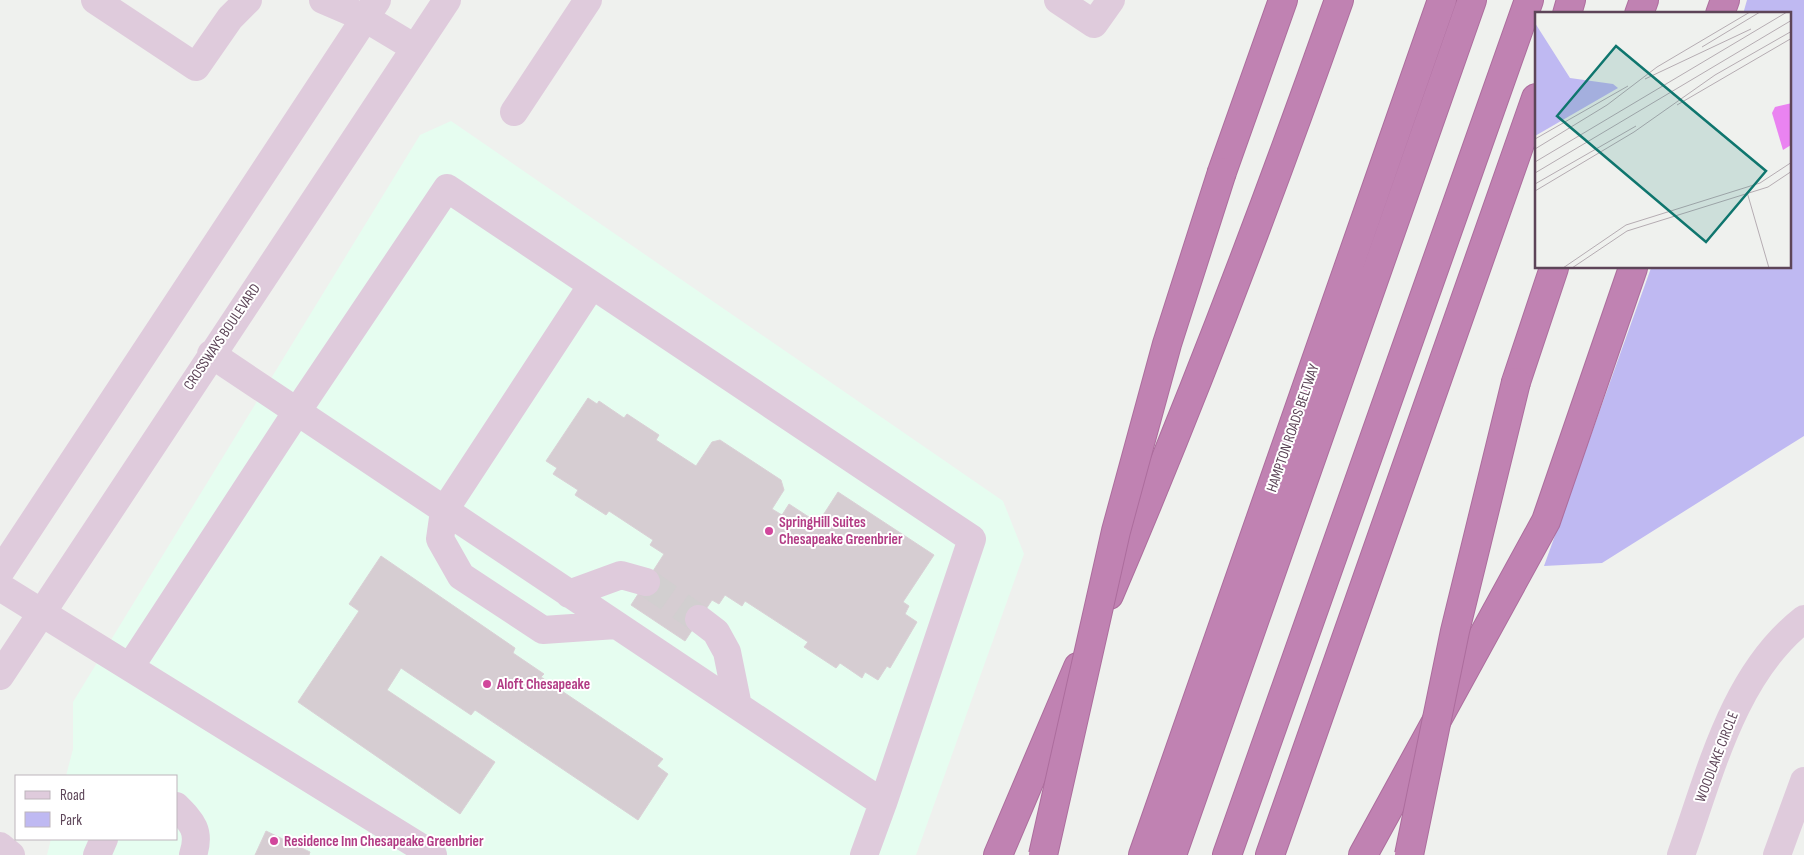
<svg xmlns="http://www.w3.org/2000/svg" width="1804" height="855" font-family="'Sofia Sans Condensed',sans-serif">
	<style>
		.commercial { fill: #e6fdf0 }
		.green { fill: #bfb9f2 }
		.building { fill: #d6cdd2; stroke: #dad1d6 }
		.lines { fill: none; stroke-linecap: round; stroke-linejoin: round }
		.minor-tunnel { stroke: #d2cfd0; stroke-width: 28; stroke-dasharray: 28 14; stroke-linecap: butt }
		.highway-casing { stroke: #ac6d9d; stroke-width: 30 }
		.minor { stroke: #dfcbdc; stroke-width: 28 }
		.highway { stroke: #c082b2; stroke-width: 28 }
		.highway-bridge-casing { stroke: #ac6d9d; stroke-width: 30; stroke-linecap: butt }
		.highway-bridge { stroke: #c082b2; stroke-width: 28 }
		.hotel-dot { fill: #d1479c; stroke: #fff; stroke-width: 2 }
		.labels { text-anchor: middle; dominant-baseline: central; stroke-width: 4; stroke-linejoin: round; paint-order: stroke }
		.street-label { font-size: 15px; fill: #5d4558; stroke: #fff }
		.hotel-label { font-size: 15px; font-weight: bold; fill: #b23c85; stroke: #fff; text-anchor: start }
		.inset-road { fill: none; stroke: #b5acb2; stroke-width: 1 }
		.view { fill: #0f766e; fill-opacity: 0.15; stroke: #0f766e; stroke-width: 2.5 }
		.inset-edge { fill: none; stroke: #5d4558; stroke-width: 2.5 }
	</style>
	<rect width="100%" height="100%" fill="#eff1ee"/>
	<!-- commercial -->
	<path class="commercial" d="M451,121L1003,501L1024,554L916,855H47L51,839H176V776H66L73,749V702L420,135Z"/>
	<!-- green -->
	<path class="green" d="M1747,0H1804V436L1602,563L1544,566L1651,268H1790V14H1743Z"/>
	<!-- building -->
	<path class="building" d="M588,398L597,404L599,401L624,418L627,414L659,435L656,440L696,466L712,442L720,440L781,480L784,490L772,509L782,515L789,504L818,523L838,492L934,555L903,602L909,606L905,614L917,622L890,668L887,666L878,680L865,672L862,678L840,663L836,668L804,647L808,642L745,601L742,606L725,595L719,604L712,600L685,641L631,605L664,554L650,545L653,540L609,511L606,515L575,495L578,490L553,474L557,468L546,461Z
		M381,556L515,648L513,653L544,674L541,677L663,759L657,766L668,774L638,820L475,710L471,715L401,668L387,690L495,762L460,814L298,702L359,611L349,604Z
		M266,831L310,852L309,855H255Z"/>
	<g class="lines">
		<!-- minor-tunnel -->
		<path class="minor-tunnel" d="M646,582L699,619"/>
		<!-- highway casing -->
		<g class="highway-casing">
			<path id="highway" d="M1567,14L1571,0
				M1639,14L1644,0
				M1720,14L1725,0
				M1222,172L1283,0
				M1516,382L1554,268
				M1109,595C1193,399 1268,201 1339,0
				M998,855L1078,667
				M1143,855L1442,0
				M1172,855L1472,0
				M1227,855L1529,0
				M1270,855L1536,98
				M1363,855L1546,521L1633,268"/>
		</g>
		<!-- minor -->
		<path class="minor" d="M95,0L196,67L230,18L248,0
			M323,0L365,18L415,48
			M1058,0L1094,24L1111,0
			M514,112L588,0
			M592,285L444,511L440,539L461,576L543,630L616,625
			M211,354L883,803L864,855
			M0,572L377,0
			M0,587L433,855
			M569,594L621,575L646,582
			M699,619L716,632L727,652L738,706
			M130,667L296,413L447,188L972,539L883,803
			M0,676L447,0
			M176,806C192,822 201,831 193,855
			M0,846L11,855
			M97,855L104,839
			M1681,855C1710,774 1733,674 1804,619
			M1777,855L1804,781"/>
		<!-- highway -->
		<use href="#highway" class="highway"/>
		<!-- highway-bridge casing -->
		<g class="highway-bridge-casing">
			<path id="highway-bridge" d="M1043,855L1116,531L1167,344L1222,172
				M1409,855L1455,631L1516,382"/>
		</g>
		<!-- highway-bridge -->
		<use href="#highway-bridge" class="highway-bridge"/>
	</g>
	<!-- markers -->
	<g class="hotel-dot">
		<circle cx="769" cy="531" r="5"/>
		<circle cx="487" cy="684" r="5"/>
		<circle cx="274" cy="841" r="5"/>
	</g>
	<g class="labels">
		<!-- street labels -->
		<g class="street-label">
			<text transform="translate(222 337) rotate(-56)">CROSSWAYS BOULEVARD</text>
			<text transform="translate(1293 428) rotate(-71)">HAMPTON ROADS BELTWAY</text>
			<text transform="translate(1717 757) rotate(-69)">WOODLAKE CIRCLE</text>
		</g>
		<!-- hotel labels -->
		<g class="hotel-label">
			<text x="779" y="522">SpringHill Suites<tspan x="779" dy="17">Chesapeake Greenbrier</tspan></text>
			<text x="497" y="684">Aloft Chesapeake</text>
			<text x="284" y="841">Residence Inn Chesapeake Greenbrier</text>
		</g>
	</g>
	<!-- overview -->
	<g transform="translate(1535 12)">
		<rect width="256" height="256" fill="#eff1ee"/>
		<path d="M0,11L35,66L78,72L83,76L0,124Z" fill="#bfb9f2"/>
		<path d="M257,91L256,133L248,138L237,101L240,95Z" fill="#ea83f1"/>
		<path class="inset-road" d="M167,35L225,0M110,67L216,17M142,93L257,26M0,127L93,74M0,137L72,93L122,55L215,0M0,150L252,0M0,161L257,8M0,172L101,114M0,179L99,120L180,63L257,19M212,180L234,256M28,256L91,213L225,171L257,150M37,256L92,219L233,175L257,159"/>
		<path class="view" d="M81,34L231,159L171,230L22,104Z"/>
		<rect width="256" height="256" class="inset-edge"/>
	</g>
	<!-- legend -->
	<rect x="15" y="775" width="162" height="65" fill="#ffffff" stroke="#beb5bc"/>
	<rect x="25" y="791" width="25" height="8" fill="#dfcbdc" stroke="#beb5bc"/>
	<text x="60" y="800" font-size="15" fill="#5d4558">Road</text>
	<rect x="25" y="812" width="25" height="15" fill="#bfb9f2" stroke="#beb5bc"/>
	<text x="60" y="825" font-size="15" fill="#5d4558">Park</text>
</svg>
